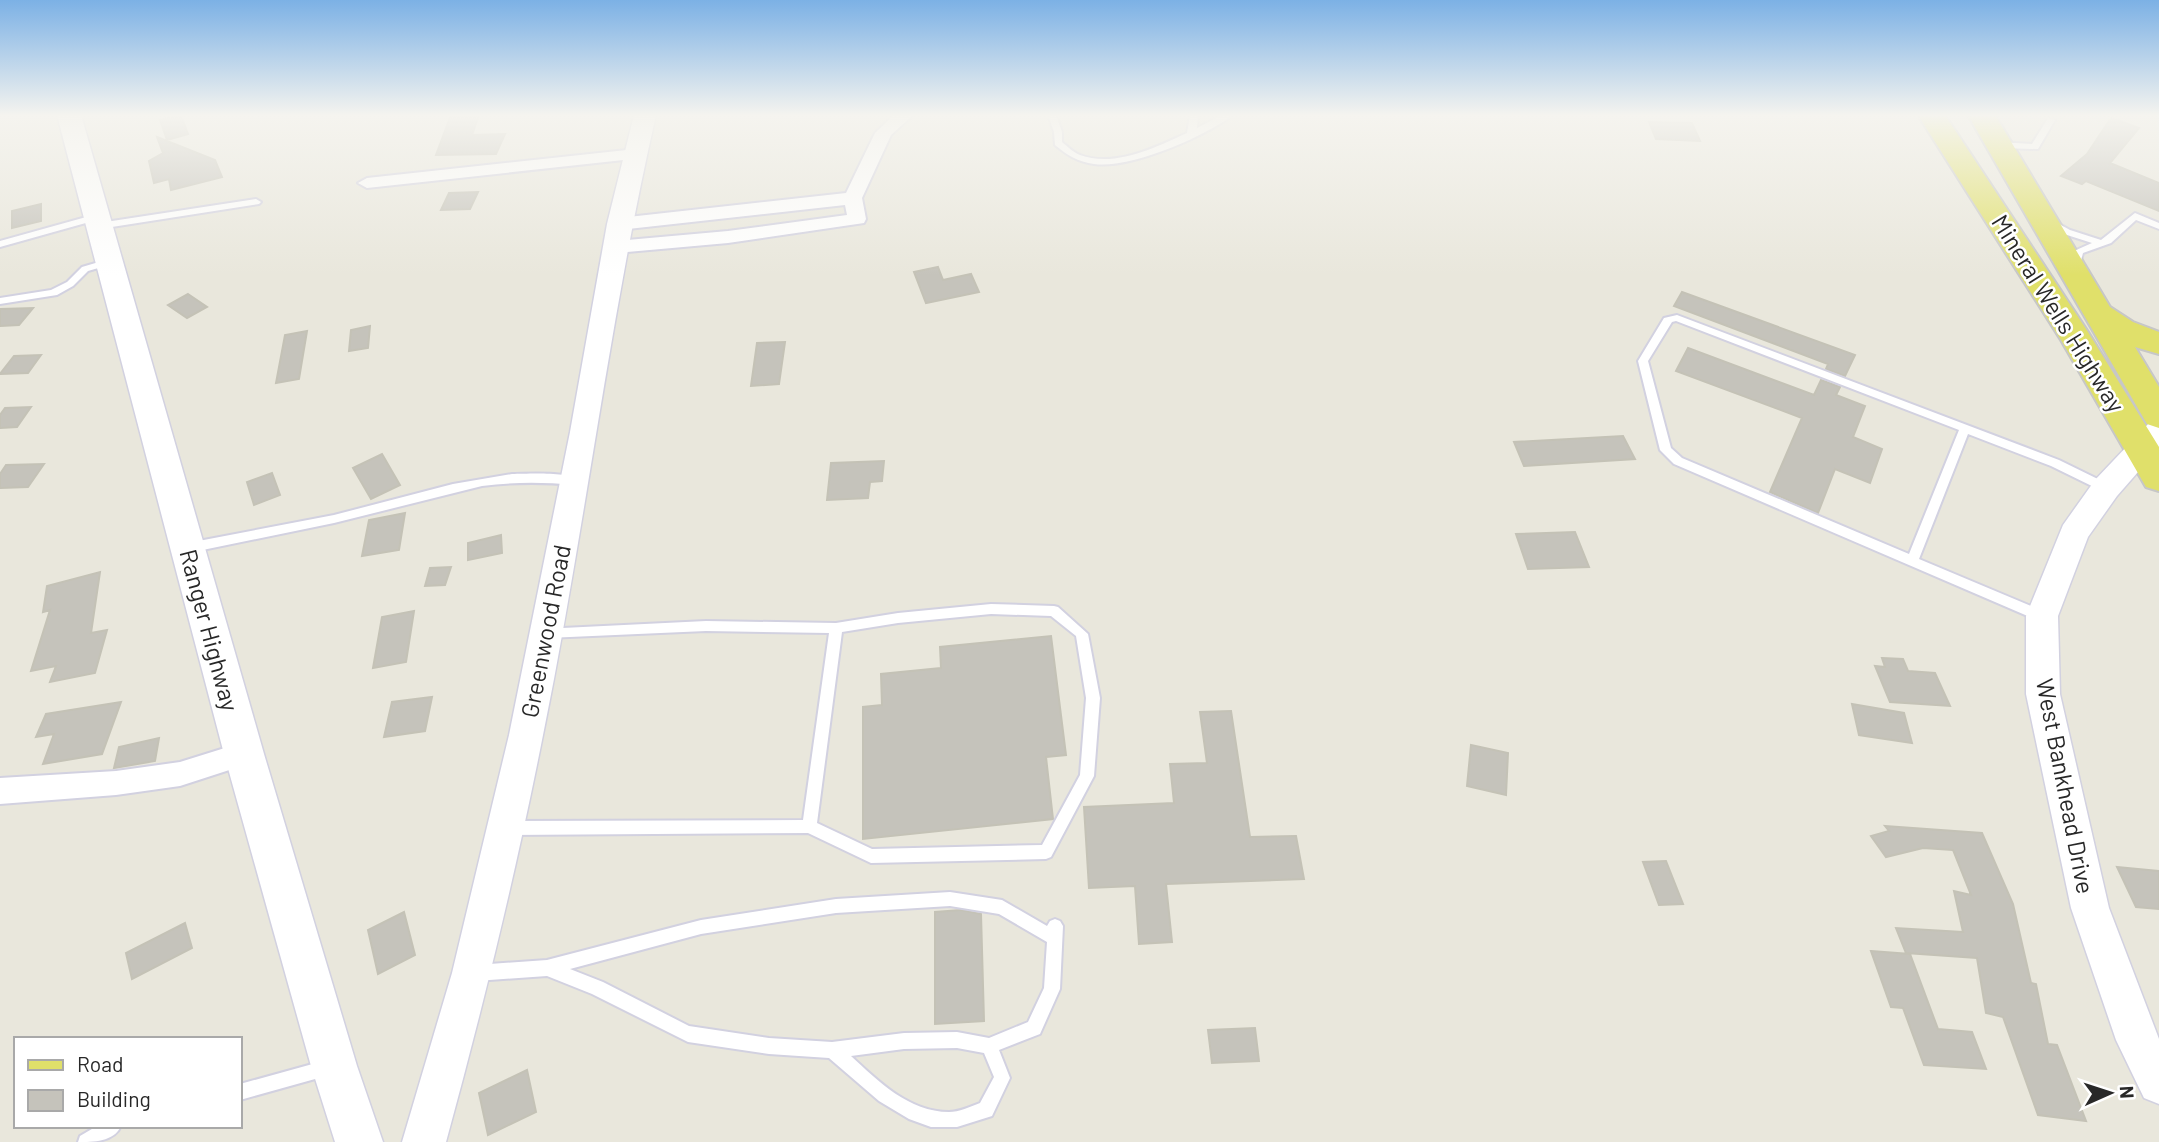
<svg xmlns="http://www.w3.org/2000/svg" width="2159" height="1142" font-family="Barlow,sans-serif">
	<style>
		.building { fill: #c5c3bb; stroke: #c4c2b6; stroke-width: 2 }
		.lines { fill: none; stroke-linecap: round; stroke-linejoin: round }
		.service-casing { stroke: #d2d1e0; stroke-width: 4 }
		.minor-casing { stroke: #d2d1e0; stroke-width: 4 }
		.tertiary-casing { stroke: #d2d1e0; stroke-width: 3 }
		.secondary-casing { stroke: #d2d1e0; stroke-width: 3 }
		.primary-casing { stroke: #c7c7c7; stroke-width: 4 }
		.service { fill: #fff; fill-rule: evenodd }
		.minor { fill: #fff; fill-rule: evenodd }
		.tertiary { fill: #fff; fill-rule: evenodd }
		.secondary { fill: #fff; fill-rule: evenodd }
		.primary { fill: #e0e06a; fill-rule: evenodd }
		.labels { text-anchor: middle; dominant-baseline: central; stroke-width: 5; stroke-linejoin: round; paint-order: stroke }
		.street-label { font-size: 24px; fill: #282828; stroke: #fff }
	</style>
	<rect width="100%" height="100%" fill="#e9e7dc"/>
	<!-- building -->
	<path class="building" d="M181,115L188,134L167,140L160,120Z
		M451,115H479L472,135L505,134L496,154L436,155Z
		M2111,118L2139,128L2110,163L2159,183V211L2086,181L2082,184L2061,176L2087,154Z
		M1649,122L1692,123L1700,141L1656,139Z
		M157,137L215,160L222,177L171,190L169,179L154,183L149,161L163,153Z
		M478,192L470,209L441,210L449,193Z
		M41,204V221L12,228V211Z
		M938,267L943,280L971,274L979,292L926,303L914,272Z
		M1682,292L1855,355L1845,376L1826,369L1828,364L1674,306Z
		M188,294L207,307L187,318L168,305Z
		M33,308L19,325L0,326V309Z
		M370,326L368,348L349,351L351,330Z
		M307,331L299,379L276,383L285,335Z
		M785,342L779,384L751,386L757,343Z
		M1688,348L1814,395L1821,380L1840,387L1836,395L1865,406L1853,437L1882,449L1870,483L1835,469L1818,513L1770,492L1802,418L1676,371Z
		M41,355L28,373L0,374L14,356Z
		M31,407L17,427L0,428V415L5,408Z
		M1623,436L1635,459L1524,466L1514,442Z
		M382,454L400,485L371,499L353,468Z
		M884,461L882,481L870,482L868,498L827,500L831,463Z
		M44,464L28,487L0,488V474L6,465Z
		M272,473L280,495L254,505L247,482Z
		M405,513L399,550L362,556L369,520Z
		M1575,532L1589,567L1528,569L1516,534Z
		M501,535L502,553L468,560V543Z
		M451,567L445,585L425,586L430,568Z
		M100,572L91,633L107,630L95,673L50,682L56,666L31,671L50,610L43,612L47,586Z
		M414,611L406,662L373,668L382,617Z
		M1051,636L1066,755L1046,757L1053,819L863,839V707L882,705L881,674L941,668L940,647Z
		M1882,658L1903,659L1908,671L1935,673L1950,706L1890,702L1875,666L1885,667Z
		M432,697L425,731L384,737L392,702Z
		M121,702L102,754L43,764L54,734L36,737L46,714Z
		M1852,704L1904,713L1912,743L1859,735Z
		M1231,711L1250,837L1296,836L1304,879L1166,884L1172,942L1139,944L1135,886L1089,888L1084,807L1174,803L1170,764L1207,763L1200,712Z
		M159,738L155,761L114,768L119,747Z
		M1471,745L1508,753L1506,795L1467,786Z
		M1885,826L1982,833L2013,904L2031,983L2036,984L2048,1044L2057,1045L2086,1121L2038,1115L2003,1017L1986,1013L1977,958L1906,953L1896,928L1963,932L1954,891L1971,895L1953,850L1923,848L1886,857L1871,836L1889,831Z
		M1666,861L1683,904L1659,905L1643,862Z
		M2117,867L2159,871V909L2136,907Z
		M961,910L981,914L984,1021L935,1024V912Z
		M404,912L415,955L378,974L368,930Z
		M185,923L192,948L132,979L126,953Z
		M1871,951L1910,954L1938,1029L1972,1032L1986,1069L1924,1065L1903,1008L1891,1007Z
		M1255,1028L1259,1061L1212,1063L1208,1030Z
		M527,1070L536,1112L488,1135L479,1093Z"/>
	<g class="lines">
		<!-- service casing -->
		<g class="service-casing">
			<path id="service" d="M1048,115H1056L1062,132V142C1068,147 1074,153 1080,155C1115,168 1156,147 1187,133L1190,115H1198L1197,128L1222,115H1233C1204,137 1130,169 1094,164C1078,162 1067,155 1055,145L1054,132Z
				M2048,118L2055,120L2038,149L1999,148L1995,145L1999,142L2032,144Z
				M256,199L261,202L259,204L99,229L94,226L99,223Z
				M2135,213L2159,223V229L2136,220L2111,243L2083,253L2079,268L2074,271L2069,268L2074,251L2092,243L2064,234L2045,222L2050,219L2070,230L2101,240Z
				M97,214L102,217L100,219L0,247V241Z
				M109,259L114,262L112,264L88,271L73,286L57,295L0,304V298L51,290L67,282L82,267Z
				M1677,315L2059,460L2110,485L2112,488L2110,491H2102L2051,466L1968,434L1919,559L2045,612L2047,616L2045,620H2037L1674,464L1660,450L1638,361L1664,318ZM1676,321L1959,430L1909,554L1682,458L1671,448L1648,361L1672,322Z
				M512,474C528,474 568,471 580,481L574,485C543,482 513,482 482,486L334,523L188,553L182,548L188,543L334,515L453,484Z
				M991,604L1054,606L1058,607L1088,634L1100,698L1094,776L1051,857L1046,859L871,863L808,833L508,835L503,833L501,828L503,823L508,821L803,820L829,633L706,631L547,638L542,637L541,633L542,629L706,621L836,623L898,613ZM991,614L1051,616L1076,636L1086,698L1080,775L1042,845L872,849L817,823L842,632L898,623Z
				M950,892L1002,900L1047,926L1050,921L1055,919L1060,921L1063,926L1060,989L1040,1034L999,1050L1010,1078L992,1116L957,1127H931L909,1119L879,1101L829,1058L769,1054L688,1042L592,994L547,976L476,981L470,978L468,973L470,968L476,965L547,960L701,920L836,899ZM950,906L999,914L1047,942L1044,988L1028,1022L989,1038L957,1032L904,1033L832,1042L769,1038L689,1026L603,982L570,969L701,934L836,913ZM957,1048L984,1053L994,1077L980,1103C970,1107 959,1112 949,1112C909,1112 878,1081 851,1056L904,1049Z
				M327,1060L333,1062L335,1068L333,1074L240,1100V1084Z
				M97,1126H121C114,1142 93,1142 78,1142L80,1136Z"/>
		</g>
		<!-- minor casing -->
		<g class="minor-casing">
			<path id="minor" d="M894,115H913L891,135L862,198L866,219L864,223L728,243L616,253L606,247L616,241L728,231L847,215L845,205L619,230L610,224L619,218L846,193L875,133Z
				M636,149L645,154L642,158L367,188L358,183L367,178Z
				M244,742L254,746L258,754L254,762L180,786L116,795L0,804V778L116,771L180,762Z"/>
		</g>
		<!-- tertiary casing -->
		<g class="tertiary-casing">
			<path id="tertiary" d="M634,115H656C609,320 585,529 543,735C516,872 483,1007 446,1142H402L452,973L509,735L570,432L607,224Z
				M2159,420V448L2117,496L2088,537L2058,616L2060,694L2109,908L2159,1039V1104L2144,1098L2116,1040L2071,908L2026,694V616L2063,525L2095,480L2149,423Z"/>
		</g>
		<!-- secondary casing -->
		<g class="secondary-casing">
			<path id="secondary" d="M57,115H81L264,754L357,1066L383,1142H335L311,1066L224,754Z"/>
		</g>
		<!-- primary casing -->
		<g class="primary-casing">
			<path id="primary" d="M1918,115H1945L2088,332L2159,447V491L2146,487L2061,340Z
				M1968,115H1995L2110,307L2133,322L2159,332V354L2135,347L2159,387V428L2147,424Z"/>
		</g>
		<!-- service -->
		<use href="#service" class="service"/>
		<!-- minor -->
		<use href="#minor" class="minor"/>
		<!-- tertiary -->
		<use href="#tertiary" class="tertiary"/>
		<!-- secondary -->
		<use href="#secondary" class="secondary"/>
		<!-- primary -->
		<use href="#primary" class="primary"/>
	</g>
	<!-- sky -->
	<linearGradient id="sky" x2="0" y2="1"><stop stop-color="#7cb1e5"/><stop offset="0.42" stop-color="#f5f4ef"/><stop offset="1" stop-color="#f5f4ef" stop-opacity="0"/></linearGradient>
	<rect width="2159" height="275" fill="url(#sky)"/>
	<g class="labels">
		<!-- street labels -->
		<g class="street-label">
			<text transform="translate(2059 313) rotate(58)">Mineral Wells Highway</text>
			<text transform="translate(210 630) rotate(75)">Ranger Highway</text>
			<text transform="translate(545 631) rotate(-79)">Greenwood Road</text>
			<text transform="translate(2066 786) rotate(79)">West Bankhead Drive</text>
		</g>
	</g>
	<!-- legend -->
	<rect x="14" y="1037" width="228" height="91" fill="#ffffff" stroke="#a9a9a9" stroke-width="2"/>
	<rect x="28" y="1060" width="35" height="10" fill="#e0e06a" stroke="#a9a9a9" stroke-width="2"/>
	<text x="77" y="1072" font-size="21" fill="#282828">Road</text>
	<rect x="28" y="1090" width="35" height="21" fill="#c5c3bb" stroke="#a9a9a9" stroke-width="2"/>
	<text x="77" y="1107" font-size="21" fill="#282828">Building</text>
	<!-- north arrow -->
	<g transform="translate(2110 1093) rotate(87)" stroke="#ffffff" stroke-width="5" paint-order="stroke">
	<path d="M0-5L12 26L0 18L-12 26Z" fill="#282828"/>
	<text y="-10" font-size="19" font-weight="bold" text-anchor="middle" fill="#282828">N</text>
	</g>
</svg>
